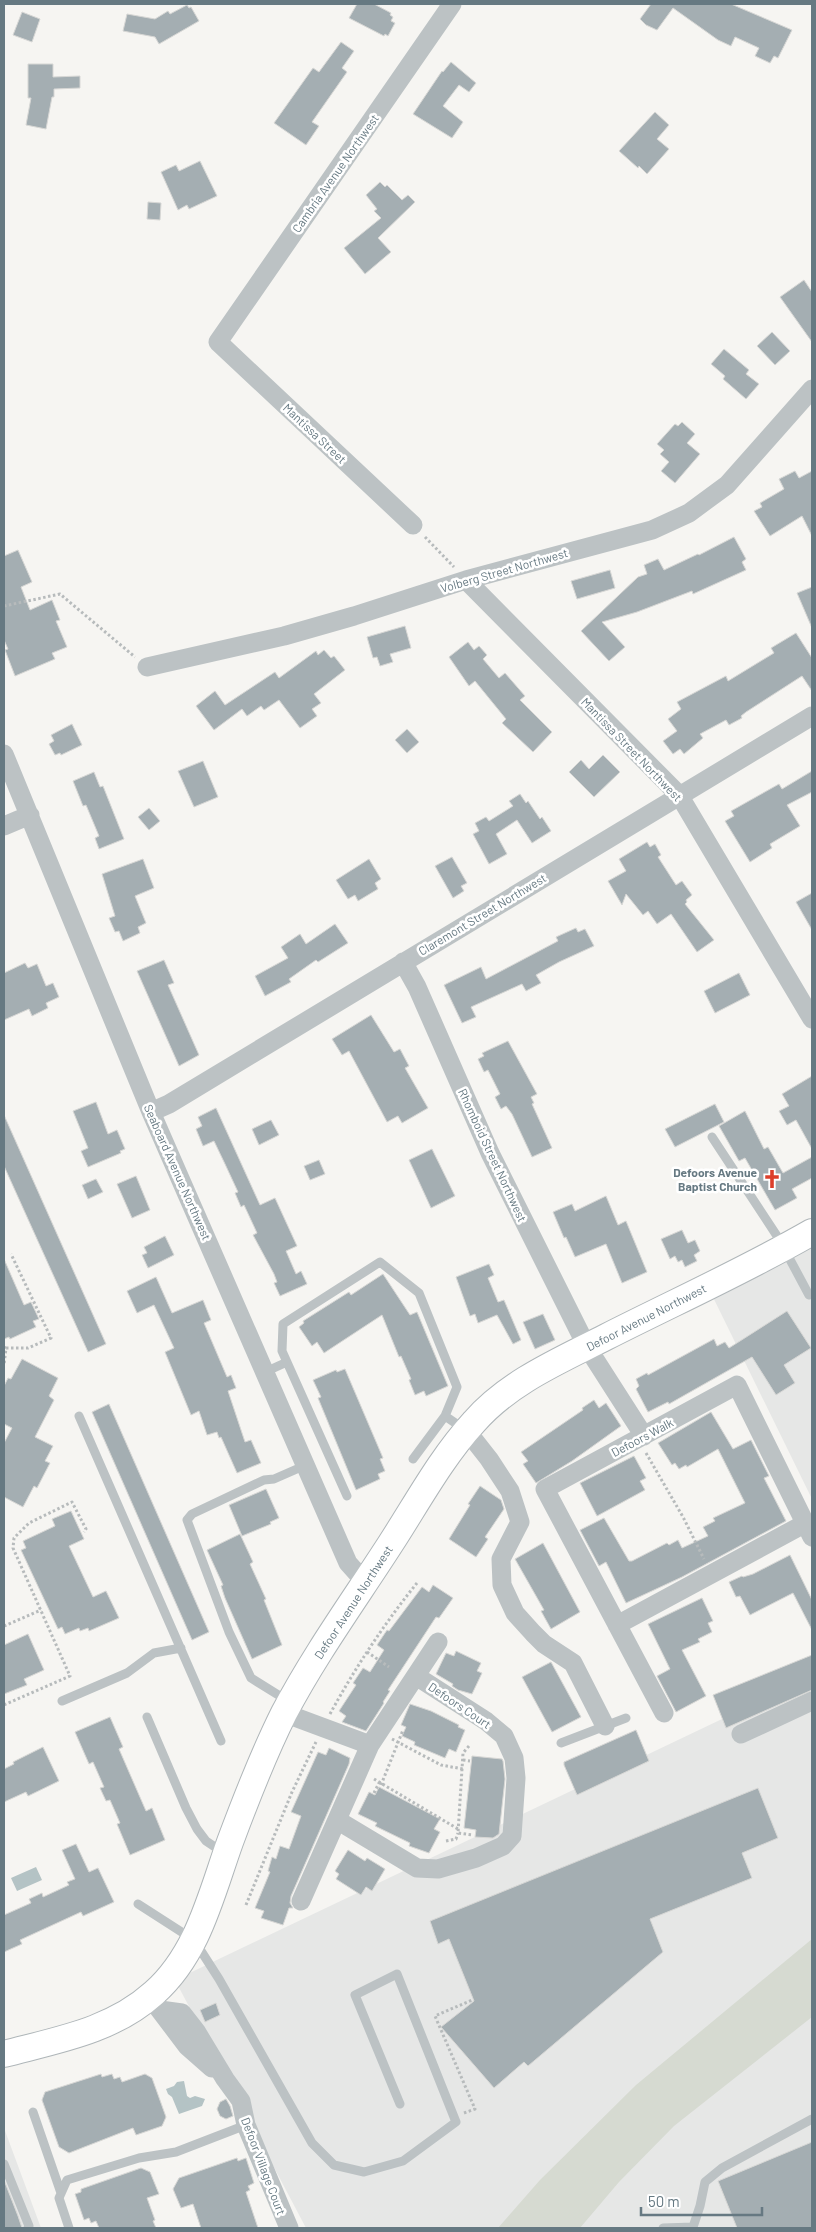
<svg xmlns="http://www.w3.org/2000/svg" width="816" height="2232" font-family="Barlow,sans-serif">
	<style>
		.built { fill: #e6e7e6 }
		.green { fill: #d6dad1 }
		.water { fill: #b4c3c5 }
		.building { fill: #a4aeb2; stroke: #d7d7d5 }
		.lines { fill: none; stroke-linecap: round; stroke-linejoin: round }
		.secondary-casing { stroke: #afb6b9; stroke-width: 28 }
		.path { stroke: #b7bbbc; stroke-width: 3; stroke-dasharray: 2.5 2.5; stroke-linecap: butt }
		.lane { stroke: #bcc2c4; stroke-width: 9 }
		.street { stroke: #bcc2c4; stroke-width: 19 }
		.secondary { stroke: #fff; stroke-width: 26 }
		.labels { text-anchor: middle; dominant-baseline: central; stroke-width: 5; stroke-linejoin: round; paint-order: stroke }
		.street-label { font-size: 12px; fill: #667982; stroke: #fff }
		.poi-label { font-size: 12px; font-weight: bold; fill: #667982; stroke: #fff; text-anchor: end }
	</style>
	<rect width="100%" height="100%" fill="#f6f5f2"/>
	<!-- built -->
	<path class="built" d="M812,1231V1499L708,1287Z
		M812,1676V2228H306L175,1980Z
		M4,2128L41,2228H4Z"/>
	<!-- green -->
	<path class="green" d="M812,1939V2017L674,2126L619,2182L580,2228H498L540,2180L636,2085Z"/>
	<!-- water -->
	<path class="water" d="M36,1867L42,1880L17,1891L11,1878Z
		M184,2081L187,2096L190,2098L195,2096L205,2099L202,2106L179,2114L172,2097L168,2094L166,2089L174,2086L177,2082Z"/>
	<!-- building -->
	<path class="building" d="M357,4H374L391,13L390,15L393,17L391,21L395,23L388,36L385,34L384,36L349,18Z
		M651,4H731L792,30L778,58L774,56L770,63L755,56L759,48L735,37L731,46L718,40L673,8L657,30L646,25L640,19Z
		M187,5L189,8L191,7L199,21L159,44L155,37L123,31L127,14L155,19L168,11L170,14Z
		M22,12L40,19L32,42L13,35Z
		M341,42L354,51L342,68L347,72L312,122L319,126L306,145L274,123L313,68L319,72Z
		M451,62L476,83L469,92L459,85L443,106L463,122L452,138L413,114L442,71L443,72Z
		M28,64H53V77L80,76V88L54,89V97H52L46,129L26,125L31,98H28Z
		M655,112L669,125L657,139L669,149L647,174L639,166L638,168L619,151Z
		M200,161L217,196L189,209L187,205L178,210L161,172L176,165L179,171Z
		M380,182L385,187L387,185L402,200L408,195L415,202L378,238L391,252L365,274L344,248L381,218L374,211L377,209L366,195Z
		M148,202L161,203L160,220L147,219Z
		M804,280L812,292V342L780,297Z
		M772,332L790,351L775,365L757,346Z
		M724,349L749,370L746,374L759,384L746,399L723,379L725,376L711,364Z
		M682,422L695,434L687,443L700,454L675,483L661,471L669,462L660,454L664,450L657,444L675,424L678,426Z
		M795,471L799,478L812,471V536L802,516L770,536L754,511L762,507L760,503L784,489L779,479Z
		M734,537L746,559L742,562L746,570L693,594L692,591L637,612L602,622L625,647L609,661L581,631L638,577L647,574L644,565L658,559L664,570L698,554L699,555Z
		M18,550L32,582L21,587L30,610L52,600L60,620L56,621L67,647L52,653L55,659L15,676L5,650L8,649L4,640V556Z
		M610,570L615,588L577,599L571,581Z
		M812,587V628L797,593Z
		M405,626L411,648L390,654L393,662L380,666L377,657L373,658L367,637Z
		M796,633L812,658V691L802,676L746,712L741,716L742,718L729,725L726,720L700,734L703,738L684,754L680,749L673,754L663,741L677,731L668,719L681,709L677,702L726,676L728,681L774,653L771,648Z
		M468,642L474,650L479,646L487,655L483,659L499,678L505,673L525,696L520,700L552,732L533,752L502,723L506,719L475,681L469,686L449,657Z
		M324,650L331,658L334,656L345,670L314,694L321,703L312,709L317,716L300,728L279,700L264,710L261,706L247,716L242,709L214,730L196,706L215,691L225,705L275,672L279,678L316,651L318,655Z
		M72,724L82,745L61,755L60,753L55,755L49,744L54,741L51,735Z
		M407,729L419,742L407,753L395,740Z
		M603,755L620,772L594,797L569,772L581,760L589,769Z
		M203,761L218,797L194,807L178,771Z
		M812,771V792L787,805L800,826L770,844L772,848L750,862L725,821L734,816L731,811L779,784L782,789Z
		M94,772L100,787L103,786L124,839L99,849L95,838L99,836L86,805L83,806L73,781Z
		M520,794L526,803L528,801L540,819L542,817L551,831L532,843L517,820L496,834L507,854L489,864L473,834L479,831L475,823L486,817L489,821L513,806L509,801Z
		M149,808L160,821L149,830L138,817Z
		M647,842L650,847L655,844L661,855L658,857L676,885L682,881L692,895L686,900L687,902L685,904L714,940L697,952L671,914L657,924L648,911L643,915L626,894L622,905L608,881L626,871L619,859Z
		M452,857L467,883L461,886L464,891L453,898L435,866Z
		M143,859L154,888L135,896L146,923L138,927L140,933L123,941L119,931L115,932L109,918L115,916L102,874Z
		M369,859L381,879L375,883L378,889L358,901L355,895L348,899L336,880Z
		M812,893V930L796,902Z
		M335,924L348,943L318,962L316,960L289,979L291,982L265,996L255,976L288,958L281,947L300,934L306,944Z
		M576,928L578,932L585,929L594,946L559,962L536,975L541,983L526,991L522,984L471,1007L476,1017L462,1023L444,985L481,967L486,979L558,941L556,937Z
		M164,960L174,983L168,985L199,1055L179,1066L137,971Z
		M25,963L28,968L37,964L46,986L53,983L59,997L46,1003L48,1008L32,1016L29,1009L4,1020V973Z
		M739,973L750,995L715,1013L704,991Z
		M371,1015L394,1052L400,1049L409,1066L405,1068L428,1108L402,1123L398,1116L387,1122L349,1051L342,1055L332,1039Z
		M508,1041L537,1094L531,1097L534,1103L532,1104L552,1148L532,1157L512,1114L506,1106L501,1109L495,1097L500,1094L488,1070L484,1072L478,1059L484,1056L482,1053Z
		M812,1076V1149L796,1120L787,1125L779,1111L789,1106L782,1094Z
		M96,1102L108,1134L117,1130L125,1149L120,1151L121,1153L88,1167L81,1151L88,1148L73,1111Z
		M715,1104L724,1122L675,1147L665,1129Z
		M216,1108L260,1205L275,1198L297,1246L286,1251L296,1274L301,1271L307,1284L280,1296L274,1283L277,1282L274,1274L253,1235L257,1233L244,1205L241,1207L235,1193L238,1192L225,1164L214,1141L203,1146L196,1129L202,1126L198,1117Z
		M745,1111L764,1149L768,1147L783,1173L812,1157V1178L792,1189L797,1198L775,1210L745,1158L739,1161L719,1126Z
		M4,1115L106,1344L88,1352L4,1166Z
		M271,1120L279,1135L259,1145L252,1129Z
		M432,1149L455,1196L431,1208L409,1160Z
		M319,1160L325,1174L310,1180L304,1166Z
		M136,1176L150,1210L132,1218L117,1184Z
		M96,1179L103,1192L88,1199L82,1185Z
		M606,1196L618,1225L626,1221L647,1272L622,1283L606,1244L575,1257L566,1237L564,1238L553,1212L572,1204L575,1211Z
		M682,1230L688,1243L695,1240L700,1251L694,1255L697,1261L685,1267L682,1260L678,1262L675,1256L670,1259L661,1239Z
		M165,1236L174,1255L148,1268L142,1255L147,1253L144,1247Z
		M4,1259L24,1305L31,1302L39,1319L33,1321L36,1327L10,1339L9,1337L4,1339Z
		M489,1264L494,1275L488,1278L498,1302L504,1300L521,1340L513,1344L497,1315L478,1323L475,1314L470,1316L456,1277Z
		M383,1274L410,1315L417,1312L448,1386L426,1396L424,1391L415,1395L409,1380L411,1379L401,1356L399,1357L382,1315L324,1353L317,1342L312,1346L299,1327L304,1323L303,1321L349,1292L351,1295Z
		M156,1277L172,1313L203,1300L211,1320L204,1323L227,1377L231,1375L236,1388L228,1391L245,1442L251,1440L261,1463L237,1473L221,1437L219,1438L217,1432L207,1435L199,1411L191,1415L165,1352L174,1348L154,1305L137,1313L127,1291Z
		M787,1311L811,1348L784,1365L795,1383L776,1395L752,1357L669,1404L668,1402L648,1412L636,1389L639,1386L636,1379L647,1373L648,1375L714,1339L717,1346L725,1342L729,1348Z
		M543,1314L555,1340L535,1349L523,1322Z
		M22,1359L58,1378L49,1396L54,1400L35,1437L53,1446L45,1461L50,1463L37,1488L34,1486L23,1507L4,1497V1443L12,1428L4,1424V1386L8,1378L11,1379Z
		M345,1369L383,1458L380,1459L385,1471L378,1474L380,1479L356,1490L318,1398L321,1397L313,1380L336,1370L337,1372Z
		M594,1400L599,1408L606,1403L621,1426L572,1461L536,1483L523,1464L528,1461L521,1452L583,1410L582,1408Z
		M109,1404L209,1632L192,1640L92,1412Z
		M711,1412L733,1449L751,1440L769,1476L764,1478L786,1521L682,1577L626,1603L606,1562L599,1566L580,1530L604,1518L629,1561H632L667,1543L669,1545L678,1540L682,1548L708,1536L703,1527L715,1521L713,1518L745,1503L718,1449L687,1467L686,1465L679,1469L675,1463L672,1465L658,1443Z
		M634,1456L646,1478L640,1481L645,1490L597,1516L580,1483Z
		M480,1486L501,1500L504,1509L485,1537L488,1539L476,1557L449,1539L470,1505L468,1504Z
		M266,1489L279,1518L270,1522L271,1524L242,1536L229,1505Z
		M71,1511L84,1539L69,1546L93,1597L106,1591L119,1618L89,1631L88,1628L80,1631L79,1628L65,1634L62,1627L58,1629L21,1550L26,1548L23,1541L55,1526L52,1519Z
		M240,1534L253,1562L250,1564L266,1599L264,1600L282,1645L252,1659L225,1598L221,1586L223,1585L207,1550Z
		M543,1543L580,1612L551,1629L541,1611L544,1610L515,1559Z
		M790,1555L812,1600V1630L793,1593L750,1615L740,1596L736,1597L729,1582L742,1576L743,1577L753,1574Z
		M433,1585L453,1598L439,1618L436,1617L388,1690L390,1691L383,1702L384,1703L366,1731L342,1722L346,1716L339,1711L356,1685L353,1683L363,1668L370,1672L384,1650L377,1645L387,1630L389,1631L422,1587L429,1592Z
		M702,1598L713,1621L708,1623L712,1632L698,1639L700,1642L682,1650L706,1696L676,1712L657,1676L670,1669L648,1624Z
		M28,1634L44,1670L24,1679L27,1685L4,1694V1645Z
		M456,1651L481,1663L477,1671L482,1673L472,1694L458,1690L452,1686L453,1684L436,1674L446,1653L454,1656Z
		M812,1655V1690L726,1728L713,1695Z
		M551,1662L581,1717L552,1732L522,1677Z
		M410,1704L431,1711L459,1725L458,1727L465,1730L456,1752L449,1749L445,1758L414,1745L415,1742L402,1736L406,1727L401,1725Z
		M110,1717L123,1747L119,1749L146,1811L152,1808L165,1840L130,1855L117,1824L120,1823L110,1800L106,1801L100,1788L104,1787L93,1762L89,1764L75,1732Z
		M636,1730L649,1761L577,1795L564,1765V1762Z
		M43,1747L59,1781L28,1796L26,1792L4,1802V1769L14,1764L13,1762Z
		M329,1748L350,1758L349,1764L291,1896L290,1903L293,1908H289L283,1925L261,1918L264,1911L255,1908L270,1872L268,1871L272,1857L276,1859L280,1846L289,1849L301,1816L291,1812L318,1752L326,1755Z
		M472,1756L502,1759L503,1761L505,1779L499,1834L493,1838L475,1837L476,1830L464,1828Z
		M379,1787L440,1819L434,1829L440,1832L429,1853L409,1846L410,1843L375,1826L377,1823L358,1814L369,1792L375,1795Z
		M758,1788L778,1838L742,1853L752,1878L650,1919L663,1952L528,2066L524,2062L494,2088L441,2027L474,2001L449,1939L438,1944L430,1921Z
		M76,1844L89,1872L98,1868L114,1902L83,1916L81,1912L20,1940L22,1944L4,1952V1915L31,1903L29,1899L42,1893L43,1897L69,1885L67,1882L75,1879L62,1850Z
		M348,1850L365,1861L367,1858L385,1869L372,1891L366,1887L361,1895L336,1879L339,1874L335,1871Z
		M216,2003L220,2015L205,2022L200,2010Z
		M101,2074L102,2077L112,2074L114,2079L120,2077L122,2082L145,2074L152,2078L166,2117L162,2126L136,2135L133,2128L69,2153L59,2147L42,2100L45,2092Z
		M226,2099L230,2106L233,2116L226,2119L220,2116L217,2109L220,2102Z
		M812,2142V2228H737L718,2181Z
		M237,2158L238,2161L246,2158L254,2183L248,2186L250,2190L246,2192L258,2228H201L193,2204L181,2208L173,2189L179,2178Z
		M141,2168L150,2172L159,2194L147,2198L155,2220L153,2221L156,2228H99L96,2221L91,2223L89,2218L84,2220L75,2194L81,2192V2189Z
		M4,2180L18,2216L22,2228H4Z"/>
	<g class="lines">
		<!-- secondary casing -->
		<g class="secondary-casing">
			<path id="secondary" d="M4,2054C57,2040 112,2031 154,1993C198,1954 211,1895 230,1842C246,1799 263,1755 284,1713C315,1654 355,1599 391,1543C417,1503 441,1458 474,1422C509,1382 559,1361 606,1337C675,1302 746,1270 812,1232"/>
		</g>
		<!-- path -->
		<path class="path" d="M425,537L454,567
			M4,606L60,594L135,657
			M4,1347L6,1348L4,1365
			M6,1348H28L51,1338L11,1254
			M646,1453L683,1517L704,1559
			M4,1626L41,1610
			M367,1652L389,1667
			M4,1705L70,1676L13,1548L14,1538L29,1523L72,1502L86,1529L84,1532
			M330,1714C355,1668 384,1624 417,1583
			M392,1739L441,1765L463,1769
			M469,1746L463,1753L458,1833L473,1835
			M463,1760L470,1761
			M374,1779L458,1829
			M381,1785L403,1730
			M374,1793L379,1783
			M446,1841L456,1839L458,1833
			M246,1905L292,1792L316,1742
			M464,2113L475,2109L435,2016L472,2000"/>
		<!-- lane -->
		<path class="lane" d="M712,1137L779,1239L809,1295
			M265,1372L287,1362
			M79,1416L221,1741
			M413,1459L445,1416
			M347,1496L282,1351L283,1324L380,1262L419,1293L457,1387L445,1416L464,1429
			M62,1701L127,1673L154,1653L181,1648
			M288,1701L251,1678L229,1632L187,1520L192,1514L264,1480L274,1479L306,1465
			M147,1717L186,1808L197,1829L206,1841L224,1853
			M561,1743L626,1718
			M138,1904L194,1940L219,1979L312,2143L334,2165L364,2172L403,2161L456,2122L397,1974L355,1995L400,2104
			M33,2112L61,2193
			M4,2164L29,2226L28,2228
			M69,2228L59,2198L67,2180L139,2158L176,2152L246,2125
			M663,2228L693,2227L700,2206L705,2182L722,2168L812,2119"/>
		<!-- street -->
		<path class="street" d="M413,525L218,342L452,4
			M466,580L679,795L812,1019
			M147,667L284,636L354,616L466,580L652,530L689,513L727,485L812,389
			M4,754L151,1112L348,1563L365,1582
			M4,826L30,815
			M403,962L417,987L490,1153L587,1347L644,1436
			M151,1112L169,1104L812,716
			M467,1431L489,1459L510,1491L520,1522L501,1559L502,1585L515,1613L533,1633L544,1644L573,1663L605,1726
			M617,1625L806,1523
			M284,1713L370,1745
			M664,1713L545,1489L737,1385L812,1537
			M741,1734L812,1701
			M337,1820L417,1868L438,1869L476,1858L503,1846L512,1836L516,1778L514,1758L504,1736L486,1721L416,1676
			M301,1901L370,1745L438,1642
			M156,2005L187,2046L212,2068
			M160,2010L182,2013L196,2031L225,2079L241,2101L246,2125L289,2228"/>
		<!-- secondary -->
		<use href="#secondary" class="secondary"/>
	</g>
	<!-- icons -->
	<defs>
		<g id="church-bare" transform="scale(1.5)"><path d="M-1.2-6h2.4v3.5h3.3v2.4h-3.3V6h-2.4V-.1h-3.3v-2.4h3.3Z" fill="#dc3f2b" stroke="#fff" stroke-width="2.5" paint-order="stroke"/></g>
	</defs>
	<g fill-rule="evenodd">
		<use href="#church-bare" x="772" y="1179"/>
	</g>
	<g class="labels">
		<!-- street labels -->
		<g class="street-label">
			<text transform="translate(335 173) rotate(-55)">Cambria Avenue Northwest</text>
			<text transform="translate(315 433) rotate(43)">Mantissa Street</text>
			<text transform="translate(504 570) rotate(-16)">Volberg Street Northwest</text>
			<text transform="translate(632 749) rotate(46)">Mantissa Street Northwest</text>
			<text transform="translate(482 914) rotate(-31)">Claremont Street Northwest</text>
			<text transform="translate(493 1155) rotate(65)">Rhomboid Street Northwest</text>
			<text transform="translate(178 1172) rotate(66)">Seaboard Avenue Northwest</text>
			<text transform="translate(646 1317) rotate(-27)">Defoor Avenue Northwest</text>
			<text transform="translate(642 1437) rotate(-28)">Defoors Walk</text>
			<text transform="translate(353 1602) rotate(-57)">Defoor Avenue Northwest</text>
			<text transform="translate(460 1705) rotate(34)">Defoors Court</text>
			<text transform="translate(264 2166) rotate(69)">Defoor Village Court</text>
		</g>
		<!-- poi labels -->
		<g class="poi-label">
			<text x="757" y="1172">Defoors Avenue<tspan x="757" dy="14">Baptist Church</tspan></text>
		</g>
	</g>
	<!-- border -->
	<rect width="816" height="2232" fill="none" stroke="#667982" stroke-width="10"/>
	<!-- scale -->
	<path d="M641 2207v8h121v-8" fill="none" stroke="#667982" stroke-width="2.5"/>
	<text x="648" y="2207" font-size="15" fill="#667982" stroke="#ffffff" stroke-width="4" paint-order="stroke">50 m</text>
</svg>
